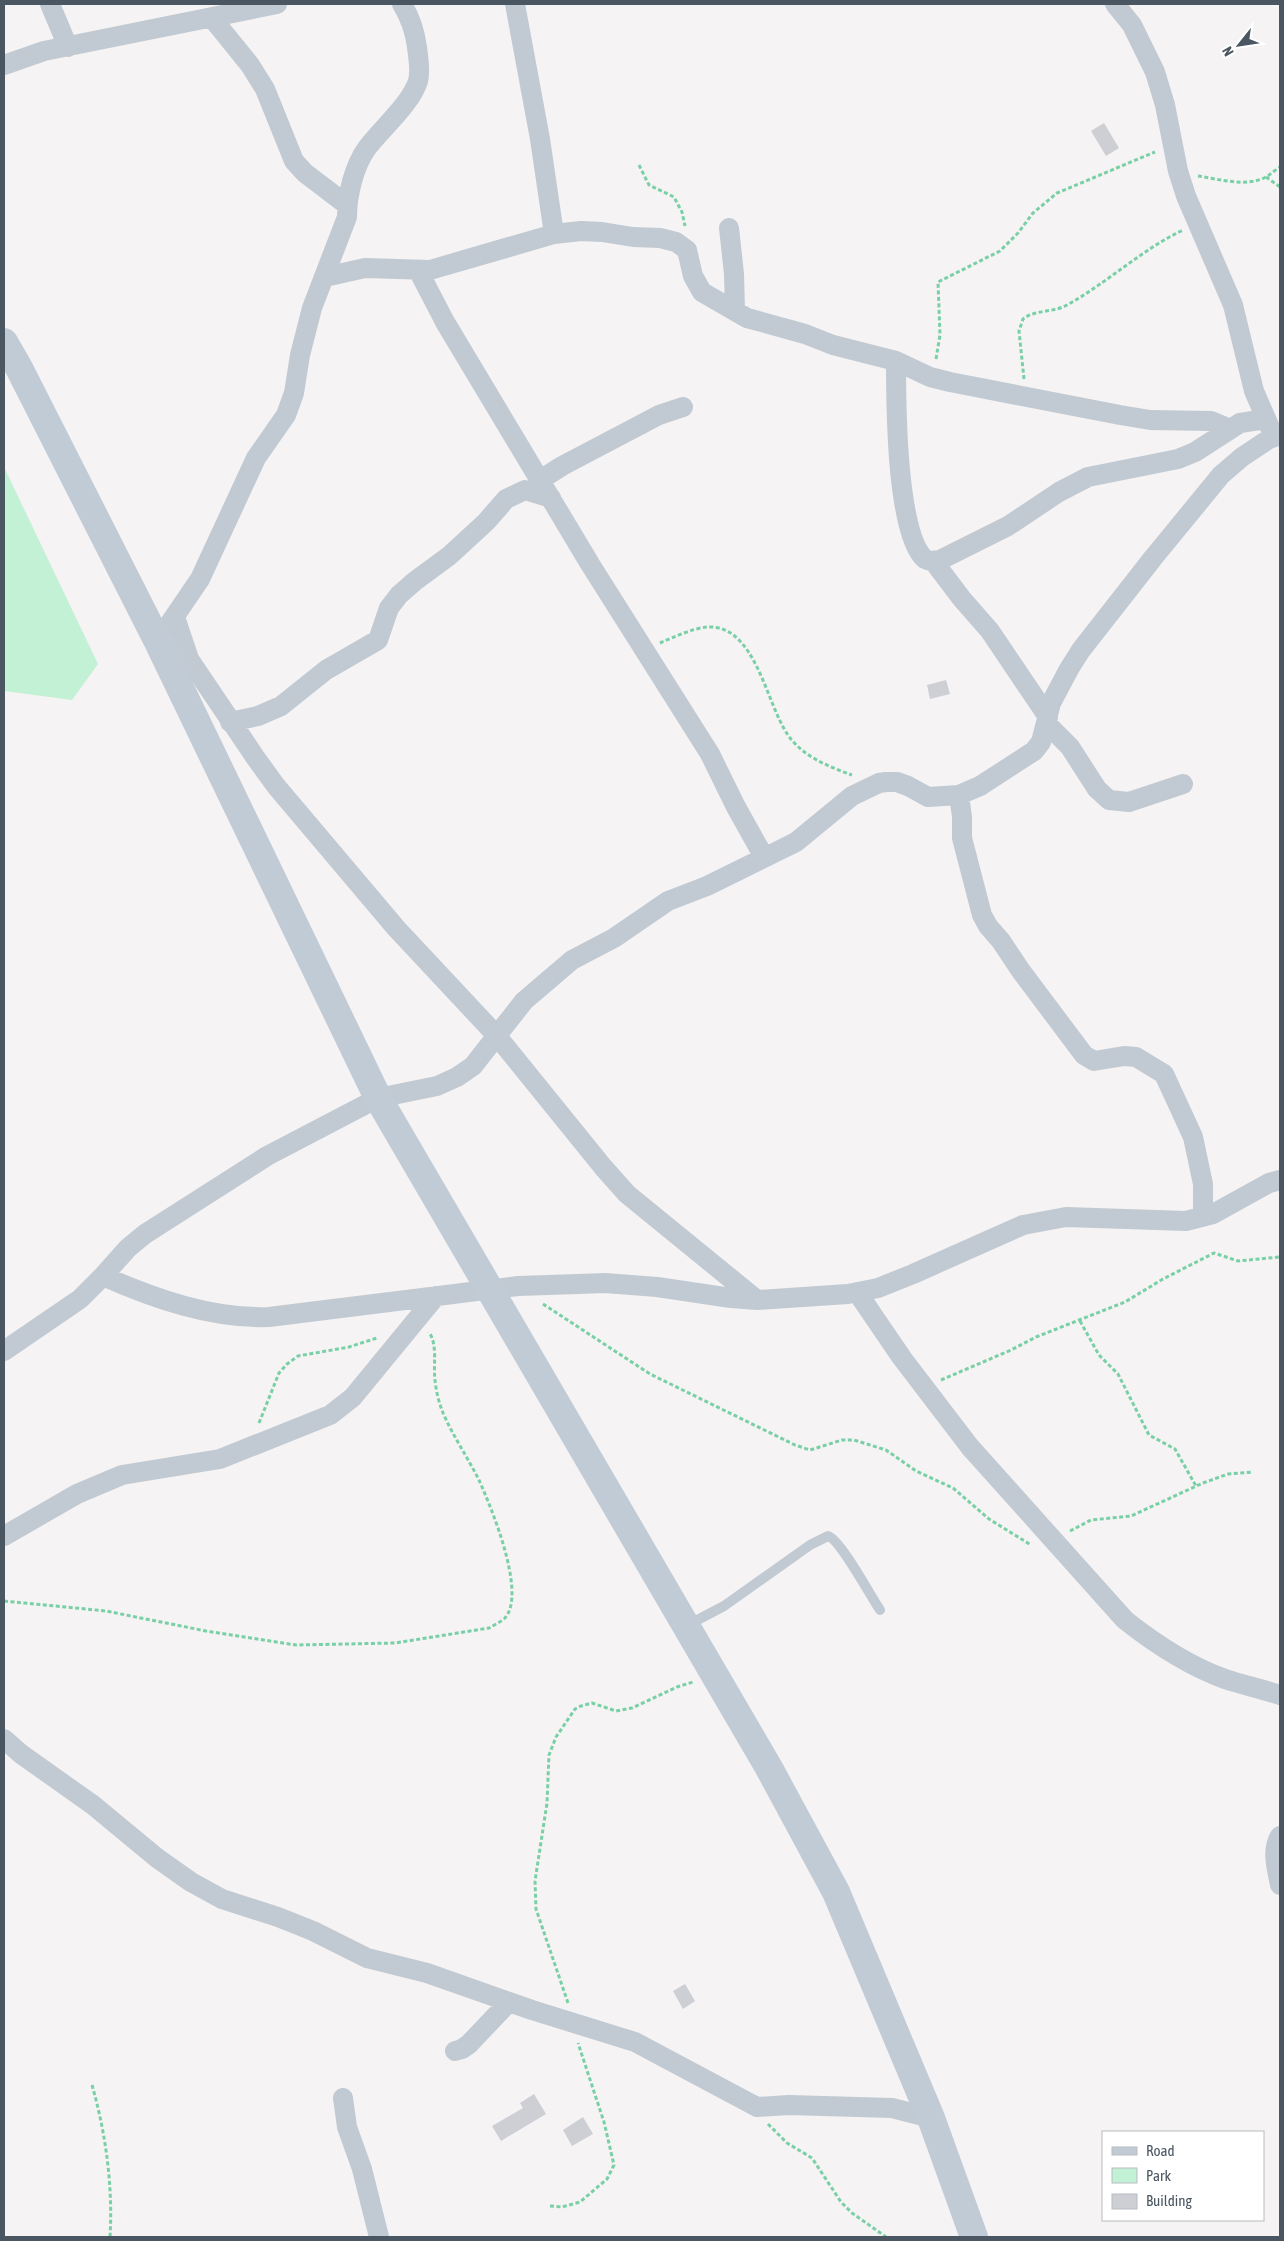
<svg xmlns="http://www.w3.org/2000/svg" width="1284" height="2241" font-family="'Asap Condensed',sans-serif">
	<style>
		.green { fill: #c3f1d5 }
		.building { fill: #cdcfd5 }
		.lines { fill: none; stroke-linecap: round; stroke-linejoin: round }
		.path { stroke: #7ad0a6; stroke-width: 3; stroke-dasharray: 4 2.5; stroke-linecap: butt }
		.service { stroke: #c1cad2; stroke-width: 10 }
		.minor { stroke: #c1cad2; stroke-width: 20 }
		.secondary { stroke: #c1cbd6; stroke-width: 28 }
	</style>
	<rect width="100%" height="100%" fill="#f5f3f3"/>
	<!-- green -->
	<path class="green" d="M4,467L98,664L72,700L4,691Z"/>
	<!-- building -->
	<path class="building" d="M1104,123L1119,148L1106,156L1091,131Z
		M946,680L950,694L930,699L927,685Z
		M685,1984L695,2001L683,2009L673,1991Z
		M534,2094L546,2114L501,2141L492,2126L523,2108L520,2103Z
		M583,2117L593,2134L572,2146L563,2130Z"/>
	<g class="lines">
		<!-- path -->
		<path class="path" d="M639,165L649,185L674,197L682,212L685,226
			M1198,176C1219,179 1244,187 1264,178C1270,175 1275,170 1280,167
			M1266,177L1280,187
			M936,359L940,335L938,282L1000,251L1018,233L1033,213L1057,193L1155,152
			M1024,379L1019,331L1023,319C1036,309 1053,313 1067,305C1107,283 1141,250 1183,230
			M660,643C674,637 693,628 708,627C756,625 766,704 788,735C802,756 829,767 852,775
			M543,1304L650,1374L795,1445L810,1450L842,1440H854L886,1450L916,1471L953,1488L989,1519L1031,1545
			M1080,1321L1099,1355L1118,1374L1149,1435L1175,1449L1196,1486
			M941,1380L1011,1350L1036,1337L1125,1302L1163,1279L1214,1253L1238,1261L1280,1257
			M259,1423L279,1373L287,1364L298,1356L349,1347L377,1338
			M1070,1531L1091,1520L1131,1516L1203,1483L1228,1474L1253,1472
			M4,1601L106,1611L206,1631L296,1645L395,1643L489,1628C494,1625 501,1622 505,1618C527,1593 491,1507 479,1480C468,1458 453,1436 443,1413C439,1403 436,1391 435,1380C433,1364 438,1346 429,1332
			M568,2003L536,1909L535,1881L547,1803L549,1755L556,1737L575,1709L581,1706L592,1703L616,1711L632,1708L677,1687L693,1682
			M92,2085C106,2134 113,2187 110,2237
			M768,2124L787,2143L812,2158L841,2202L852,2213L886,2237
			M550,2206L562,2207L580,2202L607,2179L614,2165L604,2122L578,2043"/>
		<!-- service -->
		<path class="service" d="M686,1626L724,1606L810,1545L828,1536C840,1539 871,1597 880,1610"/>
		<!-- minor -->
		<path class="minor" d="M50,4L68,47
			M515,4L540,139L554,234
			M1115,4L1132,25L1155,72L1165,105L1178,171L1186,196L1233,305L1254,391L1271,430
			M212,18L250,65L265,89L294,161L305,173L347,205
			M4,65L44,51L277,4
			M729,228L734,274L735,310
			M418,270L445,322L590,564L710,754L736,807L764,857
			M325,277L365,268L430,270L554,234L581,231L602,232L633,237L660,238L676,242L687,250L693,276L702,292L747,318L805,334L833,345L896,361L930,377L950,382L1120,415L1150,420L1211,421L1230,429
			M896,361C896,400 896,535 925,559C930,562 934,561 940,560L1008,526L1059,492L1088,477L1178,459L1195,452L1240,423L1266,419
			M540,480L562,466L659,415L683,407
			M934,562L962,599L990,631L1048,717
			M175,617L189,659L255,757L276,786L396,928L497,1036L603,1167L627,1194L757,1300
			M168,626L200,579L256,458L286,415L294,393L300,355L312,308L347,217C347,195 354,166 367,148C381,129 411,104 418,81C421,70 418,57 417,47C415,32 410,17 402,4
			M230,722L258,716L281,706L326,670L378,640L389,608L399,595L415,581L449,556L486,522L506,499L525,490L551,498
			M1046,723L1070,747L1097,789L1109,800L1129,802L1183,784
			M959,795L962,817V838L982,915L988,926L1001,941L1021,971L1084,1055L1094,1061L1124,1056L1136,1057L1164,1074L1193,1137L1203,1184V1217
			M103,1276L128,1248L145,1234L267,1156L378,1098L437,1086L457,1077L473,1066L524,1001L572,960L614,938L668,901L707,886L796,842L852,796L879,783L886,782H897L908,786L928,797L959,795L980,786L1034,751L1041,742L1051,703L1069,669L1081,650L1153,558L1221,475L1242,457L1269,439L1280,435
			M857,1292L902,1358L970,1447L1125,1620C1154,1643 1189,1666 1225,1679C1243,1685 1262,1689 1280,1695
			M4,1351L80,1299L103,1276C155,1299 212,1319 269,1317L518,1286L578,1284L605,1283L657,1287L731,1298L757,1300L848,1294L878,1288L913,1274L1023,1225L1066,1217L1186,1221L1213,1214L1269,1183L1280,1180
			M4,1536L77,1494L122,1475L220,1459L330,1415L353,1397L436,1296
			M4,1739L21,1754L93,1805L157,1858L191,1882L222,1899L278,1917L313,1931L367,1958L427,1973L532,2010L635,2042L757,2107L789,2105L892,2108L931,2118
			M1280,1836C1271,1851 1277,1869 1280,1885
			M455,2051L462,2049L469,2044L509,2002
			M343,2098L347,2127L362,2169L379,2237"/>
		<!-- secondary -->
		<path class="secondary" d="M4,342L19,368L158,642L378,1098L769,1768L836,1892L931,2118L974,2237"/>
	</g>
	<!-- border -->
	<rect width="1284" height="2241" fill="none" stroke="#4a5661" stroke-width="10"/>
	<!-- legend -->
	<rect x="1102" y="2131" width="162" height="90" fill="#ffffff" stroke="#b7bbc0"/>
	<rect x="1112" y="2147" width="25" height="8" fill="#c1cbd6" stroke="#b7bbc0"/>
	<text x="1146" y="2156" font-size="15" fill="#4a5661">Road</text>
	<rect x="1112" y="2168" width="25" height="15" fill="#c3f1d5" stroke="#b7bbc0"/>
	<text x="1146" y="2181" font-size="15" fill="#4a5661">Park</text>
	<rect x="1112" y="2194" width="25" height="15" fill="#cdcfd5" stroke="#b7bbc0"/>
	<text x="1146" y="2206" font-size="15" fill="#4a5661">Building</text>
	<!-- north arrow -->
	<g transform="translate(1239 45) rotate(240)" stroke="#ffffff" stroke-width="4" paint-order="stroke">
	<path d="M0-4L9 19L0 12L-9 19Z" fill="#4a5661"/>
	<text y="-8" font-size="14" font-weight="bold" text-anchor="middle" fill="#4a5661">N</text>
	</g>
</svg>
